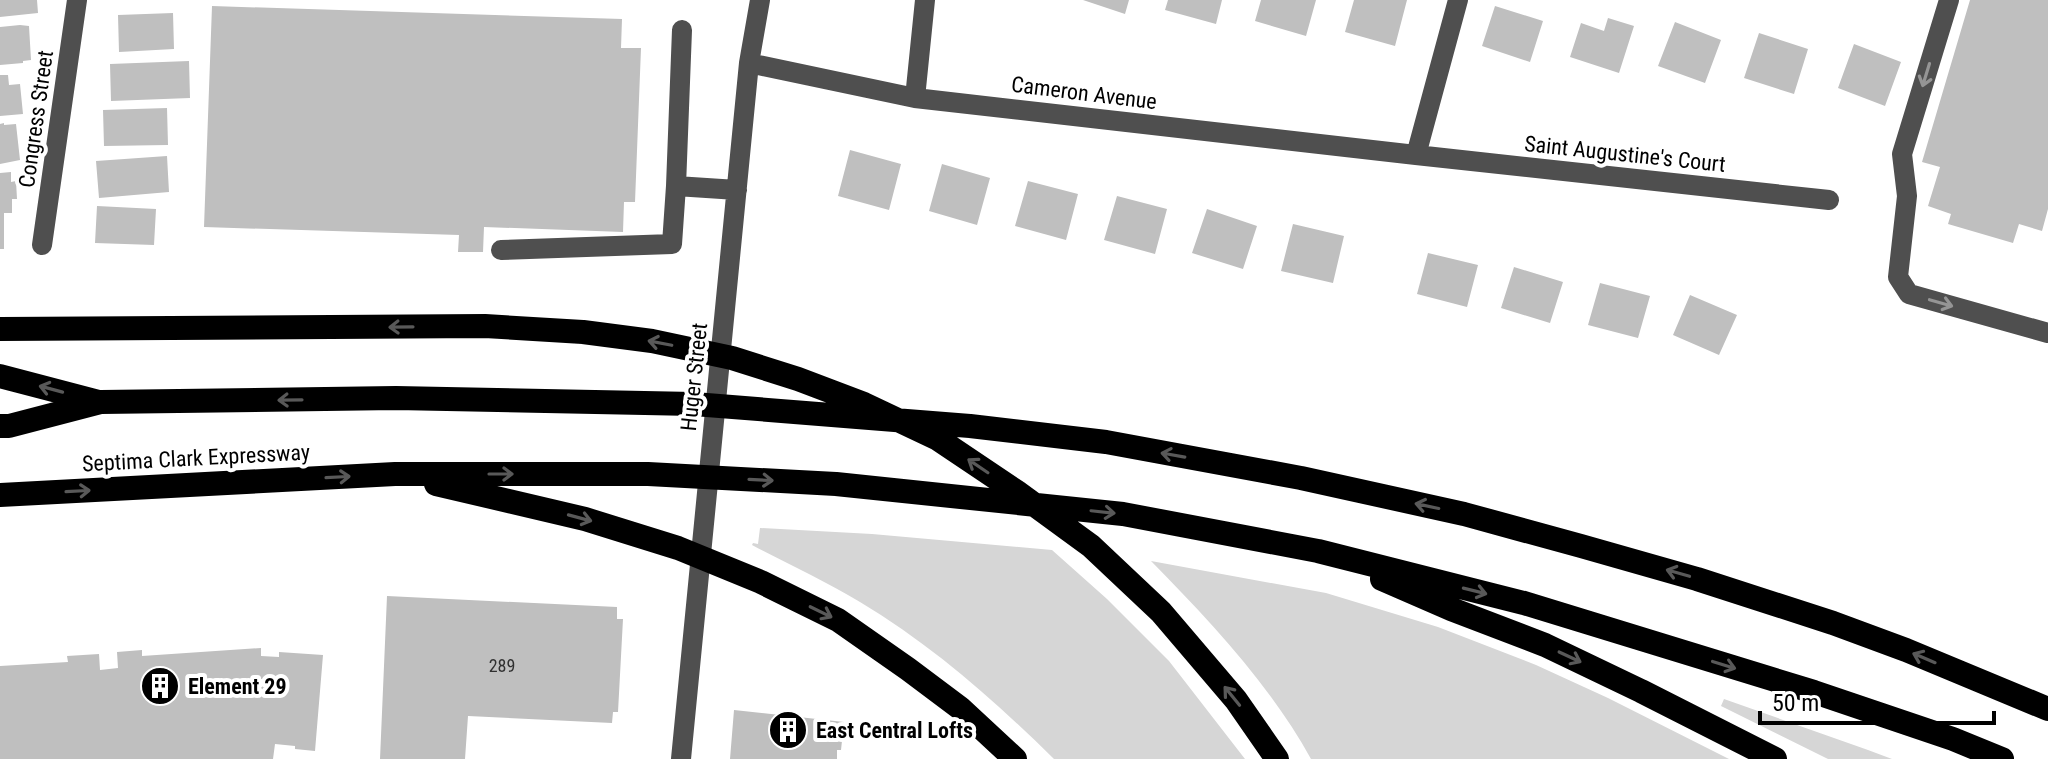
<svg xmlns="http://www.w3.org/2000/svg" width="2048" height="759" font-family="'Roboto Condensed',sans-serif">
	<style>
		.green { fill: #d6d6d6 }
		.building { fill: #bfbfbf }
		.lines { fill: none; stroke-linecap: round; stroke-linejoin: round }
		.minor { stroke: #4f4f4f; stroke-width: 20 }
		.highway { stroke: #000; stroke-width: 24 }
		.oneway { stroke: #959595 }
		.oneway2 { stroke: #595959 }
		.labels { text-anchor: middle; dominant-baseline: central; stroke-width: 8; stroke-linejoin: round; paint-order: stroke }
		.number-label { font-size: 18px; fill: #303030 }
		.street-label { font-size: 22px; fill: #000; stroke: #fff }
		.poi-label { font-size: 22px; font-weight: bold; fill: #000; stroke: #fff; text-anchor: start }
	</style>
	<rect width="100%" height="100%" fill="#fff"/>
	<!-- green -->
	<path class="green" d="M760,528L872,534L1052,550L1107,599L1169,661L1245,759H1054C995,701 932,645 860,602C825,581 788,564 752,545L753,543L758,544Z
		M1151,561L1326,593L1438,627L1536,665L1608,698L1729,759H1311C1270,685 1210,621 1151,561Z
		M1724,699L1868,750L1892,759H1828L1721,706Z"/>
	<!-- building -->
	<path class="building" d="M0,0H37L38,13L0,17Z
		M1083,0H1129L1125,14Z
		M1168,0H1222L1216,24L1165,10Z
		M1261,0H1316L1306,36L1255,21Z
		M1354,0H1407L1395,46L1345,32Z
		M1970,0H2048V209L2042,231L2019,224L2013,243L1948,224L1951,214L1928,206L1940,167L1922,162Z
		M212,6L622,19L621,48H641L635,202H624L623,232L484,227L483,252H458L459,235L204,227Z
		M1495,6L1543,21L1530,62L1482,46Z
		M173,13L174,49L119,52L118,15Z
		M1608,18L1634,26L1619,73L1570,57L1581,23L1604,31Z
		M1675,22L1721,40L1705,83L1658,66Z
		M20,25L29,26L31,60L23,61V63L0,65V27Z
		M1759,33L1808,49L1794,94L1744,78Z
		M1854,44L1901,62L1885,106L1838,88Z
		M189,61L190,98L111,101L110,64Z
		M0,75H8L9,85L20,84L23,114L0,116Z
		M167,108L168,145L104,146L103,110Z
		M4,123V125L16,124L20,160L0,164V124Z
		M850,150L901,164L889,210L838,196Z
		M167,156L169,192L99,198L96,161Z
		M942,164L990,178L977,225L929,211Z
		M11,172V182L16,181L17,199H12V213H4V249H0V173Z
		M1028,181L1078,194L1066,240L1015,226Z
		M1117,196L1167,209L1155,254L1104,240Z
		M97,206L156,209L154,245L95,243Z
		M1207,209L1257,226L1243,269L1192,253Z
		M1293,224L1344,236L1333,283L1281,271Z
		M1428,253L1478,265L1467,307L1417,294Z
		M1514,267L1563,282L1550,323L1501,308Z
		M1600,283L1650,296L1638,338L1588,325Z
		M1690,295L1737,315L1719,355L1673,335Z
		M387,596L617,607V619H623L618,712H613L612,723L468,716L465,759H380Z
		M261,648V656L279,657V652L323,655L315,751L295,749V746L275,744L273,759H0V666L68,662L67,656L99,654L100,670L118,668L117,652L142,650V656Z
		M734,710L844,722L841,750H837V759H730Z"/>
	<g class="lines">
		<!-- minor -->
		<path class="minor" d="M1949,0L1902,154L1907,196L1898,277L1909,294L2048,333
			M682,30L676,186L737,190
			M749,63L915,98L1416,155L1829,200
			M915,98L925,0
			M1416,155L1458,0
			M42,245L77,0
			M501,250L672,244L676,186
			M681,759L749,63L760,0"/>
		<!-- highway -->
		<path class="highway" d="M0,329L485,326L583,332L652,341L732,358L798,379L864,404L938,439L1017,492L1091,546L1161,612L1236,700L1277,759
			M0,376L99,402
			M0,426H9L101,402L396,398L694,404L970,426L1106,442L1301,478L1464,514L1581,546L1697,579L1833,623L1906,650L2048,709
			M436,484L585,519L678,548L761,582L838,620L908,669L960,708L1015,759
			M0,495L395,474H648L836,484L1123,514L1318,551L1524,603L1814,692L1953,739L2002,759
			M1382,579L1451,609L1545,645L1641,691L1775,759"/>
	</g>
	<!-- one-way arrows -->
	<defs><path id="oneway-shaft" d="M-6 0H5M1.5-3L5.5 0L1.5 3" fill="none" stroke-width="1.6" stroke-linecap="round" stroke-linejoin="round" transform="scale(2)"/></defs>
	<g class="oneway">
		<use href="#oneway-shaft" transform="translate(1926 75) rotate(107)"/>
		<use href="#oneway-shaft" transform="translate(1941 303) rotate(16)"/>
	</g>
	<g class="oneway2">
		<use href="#oneway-shaft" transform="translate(401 327) rotate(179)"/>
		<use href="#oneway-shaft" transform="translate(660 343) rotate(-169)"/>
		<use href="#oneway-shaft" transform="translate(51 389) rotate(-165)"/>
		<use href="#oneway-shaft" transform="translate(290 400) rotate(179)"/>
		<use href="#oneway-shaft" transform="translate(1173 455) rotate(-170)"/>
		<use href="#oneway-shaft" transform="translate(978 466) rotate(-146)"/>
		<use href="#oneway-shaft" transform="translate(501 474)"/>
		<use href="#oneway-shaft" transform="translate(338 477) rotate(-3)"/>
		<use href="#oneway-shaft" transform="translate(761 480) rotate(3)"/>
		<use href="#oneway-shaft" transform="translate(78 491) rotate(-3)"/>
		<use href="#oneway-shaft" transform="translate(1427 506) rotate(-168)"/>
		<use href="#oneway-shaft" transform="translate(1103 512) rotate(6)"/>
		<use href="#oneway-shaft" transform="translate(580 518) rotate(15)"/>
		<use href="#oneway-shaft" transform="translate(1678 573) rotate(-164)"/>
		<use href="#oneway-shaft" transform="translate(1475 591) rotate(14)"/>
		<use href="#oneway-shaft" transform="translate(821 612) rotate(26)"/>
		<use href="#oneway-shaft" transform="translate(1570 657) rotate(25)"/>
		<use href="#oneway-shaft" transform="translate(1924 658) rotate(-157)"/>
		<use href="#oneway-shaft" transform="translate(1724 665) rotate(17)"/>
		<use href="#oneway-shaft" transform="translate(1232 696) rotate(-129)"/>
	</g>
	<!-- icons -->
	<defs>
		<g id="building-disc" transform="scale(2)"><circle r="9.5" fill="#000" stroke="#fff"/><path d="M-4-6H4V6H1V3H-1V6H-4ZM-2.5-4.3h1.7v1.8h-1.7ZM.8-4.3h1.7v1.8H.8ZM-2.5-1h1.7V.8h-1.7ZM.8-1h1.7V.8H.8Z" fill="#fff"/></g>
	</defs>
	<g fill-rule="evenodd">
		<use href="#building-disc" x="160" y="686"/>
		<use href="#building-disc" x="788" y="730"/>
	</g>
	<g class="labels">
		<!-- number labels -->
		<g class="number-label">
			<text x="502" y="665">289</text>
		</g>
		<!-- street labels -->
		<g class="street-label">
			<text transform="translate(1084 93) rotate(7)">Cameron Avenue</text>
			<text transform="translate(36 119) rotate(-82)">Congress Street</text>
			<text transform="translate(1625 154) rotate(6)">Saint Augustine's Court</text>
			<text transform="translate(694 377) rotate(-84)">Huger Street</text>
			<text transform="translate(196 458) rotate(-3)">Septima Clark Expressway</text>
		</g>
		<!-- poi labels -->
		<g class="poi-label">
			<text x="188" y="686">Element 29</text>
			<text x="816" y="730">East Central Lofts</text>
		</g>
	</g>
	<!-- scale -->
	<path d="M1760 711v12h234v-12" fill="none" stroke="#000000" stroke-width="4"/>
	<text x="1772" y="711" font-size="24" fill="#000000" stroke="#ffffff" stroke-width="6" paint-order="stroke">50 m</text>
</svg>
